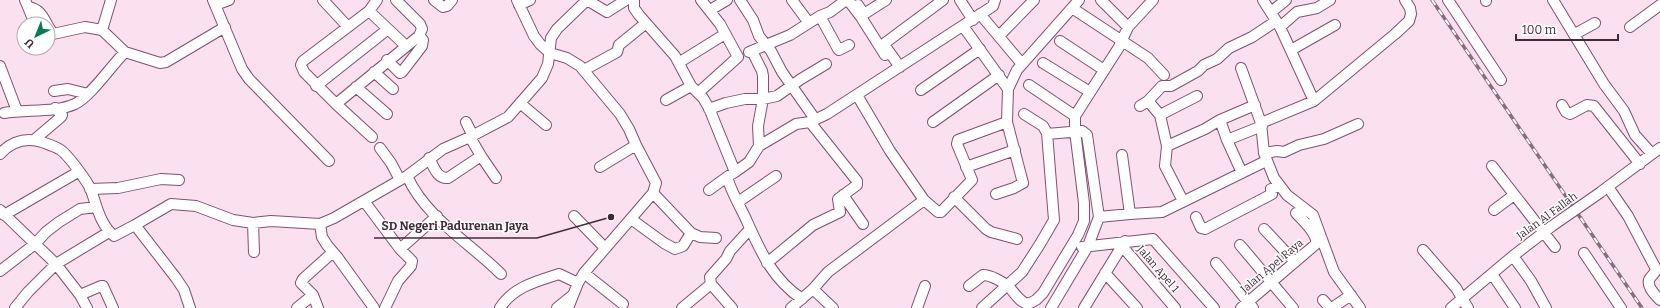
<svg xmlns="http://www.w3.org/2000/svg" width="1660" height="308" font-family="Bitter,serif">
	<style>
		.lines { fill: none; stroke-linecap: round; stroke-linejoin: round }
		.minor-casing { stroke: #844f70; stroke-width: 12 }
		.minor { stroke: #fff; stroke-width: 10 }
		.rail-casing { stroke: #876e7c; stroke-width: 3.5 }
		.rail { stroke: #fff; stroke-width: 2; stroke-dasharray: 6; stroke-linecap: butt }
		.minor-bridge-casing { stroke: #844f70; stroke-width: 12; stroke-linecap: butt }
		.minor-bridge { stroke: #fff; stroke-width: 10 }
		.labels { text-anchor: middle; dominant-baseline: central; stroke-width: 3; stroke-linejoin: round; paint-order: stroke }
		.street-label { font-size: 11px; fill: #422a38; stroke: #fff }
		.leader { fill: none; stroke: #422a38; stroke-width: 1.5 }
		.callout-dot { fill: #422a38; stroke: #fff; stroke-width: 1.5 }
		.callout-label { font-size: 12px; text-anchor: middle; font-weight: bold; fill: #422a38; stroke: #fff; stroke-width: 3; stroke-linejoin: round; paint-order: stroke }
	</style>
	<rect width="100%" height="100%" fill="#fbe1ef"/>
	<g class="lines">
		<!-- minor casing -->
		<g class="minor-casing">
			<path id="minor" d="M25,0L28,7C39,9 42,15 47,24
				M213,0L242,69L249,79L329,161
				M323,0L348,27
				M396,0L420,24L422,29L419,36L336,104L304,72L301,65L303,61L369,11L406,46
				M434,0L443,7L447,6L452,0
				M517,0L534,36L540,44L550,53L567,58L580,66L620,114L629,129L636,145L656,183L653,193L584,273L578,283L568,308
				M634,0V8L639,15L675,56L691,86L703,98L709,108L735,172L727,177L729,183C733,194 739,205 745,217C760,250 771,278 802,299
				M740,0L753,20L759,36L771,51L782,72L815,119
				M792,0L809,23
				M848,0L861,17L885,55
				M960,0L973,20
				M1101,0L1128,27
				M1263,0L1280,27L1314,101
				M1448,0L1501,80
				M1486,0V1
				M1553,0L1604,84L1624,111L1635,135L1652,154
				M215,5L229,0
				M519,5L530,0
				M858,5L864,14L886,0
				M28,7L35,24
				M1072,8L1148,58L1164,75
				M710,10L727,0
				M369,11L377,0
				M1271,12L1286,0
				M980,14L1022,64
				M820,16L838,49L839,50L849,45
				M48,26L53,34L85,27L102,30L125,52L160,63L166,62L225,27
				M963,26L1008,89
				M1280,27L1297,12L1317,8L1330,0
				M1630,27L1660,5
				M102,30L111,0
				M1575,34L1595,23
				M999,36L1034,0
				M1060,41L1104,70
				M1291,50L1335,25
				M752,51L762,71L763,76V99L758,126L759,146
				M749,52L790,35L820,16L830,12L846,0
				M387,60L400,73L402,72L422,46L423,40L419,36
				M680,62L725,34
				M1043,63L1090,92
				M0,66L17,111
				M900,67L885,46V43L943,0
				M1241,68L1261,123L1264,153L1274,178L1287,195L1313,215L1334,272L1360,308
				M584,70L617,52L619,45L646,23
				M374,72L393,89
				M1029,85L1075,116
				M316,86L388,29
				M356,87L387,114
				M921,90L980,49
				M54,91L68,89L88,94
				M698,93L738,57L720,24L701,0
				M857,95L890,151L924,200L938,212H941L972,180L957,144L958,140L1007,122
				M666,100L691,86
				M1148,101L1162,86H1171L1198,71L1204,65L1217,59L1229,48L1252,37L1276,21
				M520,103L546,125
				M336,104L372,137
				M1562,105L1566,112L1570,114L1587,105L1594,106L1640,164
				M1140,106L1148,101L1160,115L1167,146L1165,166L1183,201
				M709,109L726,103L745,99H763L777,96L801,79L826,64
				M4,113C26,109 55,113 75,104C91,96 111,66 125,52
				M1160,115L1197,96
				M1220,120L1255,105
				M466,122L473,136
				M933,122L999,75
				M1261,123L1314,101L1395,34L1409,21L1411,14L1410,8L1405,0
				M1047,134L1082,131L1087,135L1099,217L1088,246L1051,308
				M34,140L61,117L62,115L55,108
				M1227,140L1262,126
				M1167,146L1205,129L1220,120L1227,140L1242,173
				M380,148L391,163L400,180
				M1264,153L1277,151L1284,152L1299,145L1324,139L1358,124
				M0,154C11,142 25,137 42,142C47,144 54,146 59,149C67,153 87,181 91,190C97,207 100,224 114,236L135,225L176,278L184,290L190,308
				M481,156L496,178
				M429,158C434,167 437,179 448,178L481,156L470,137
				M1492,166L1555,247
				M600,167L636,145
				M966,167L1015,150
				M735,172L749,162L759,146L796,124L810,122L827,114L993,6L995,0
				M407,176C426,218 470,243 501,274
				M1608,187L1628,216L1656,269C1655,274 1653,274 1651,277C1644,284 1655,295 1660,300
				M90,189L118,188L161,179L179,180
				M709,190L727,177
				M1602,191L1660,148
				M653,193L691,233L700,237L716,238
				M996,194L1014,188L1023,183L1007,122L1008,89L1017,70L1079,0
				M843,195L863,224
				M954,197L986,229L991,232L1017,239
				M364,201L400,249L412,261L411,266L398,281L385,308
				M738,202L776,176
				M0,210L56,264L80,295L87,308
				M1494,210L1514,195
				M1130,214L1162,212L1266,161
				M4,215L78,172
				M574,216L605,248
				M1099,217L1130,214L1122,155
				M1196,217L1201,228L1205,229L1272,194L1271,189L1279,186
				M631,219L664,243L675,249L683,246L691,233
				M253,223L254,252
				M320,224L322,237L327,245L338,258L374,308
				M135,225L171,204L196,206L233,220L253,223L271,221L320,224L334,218L407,176L443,149L470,137L508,117L542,78L548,64L551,38L557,29L587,0L607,12L626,0
				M1264,229L1295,262
				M1240,245L1293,308
				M1122,246L1175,308
				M1082,247L1153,239L1214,308
				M400,249L437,216
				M1423,250L1456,288L1468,308
				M1584,253L1621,308
				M1513,256L1531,281L1546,308
				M767,263L813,225L840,212L838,199L857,185V181L810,122
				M1216,263L1253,308
				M0,271L35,244L46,232L59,222L80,209L96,207
				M584,273L623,304
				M1105,273L1137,308
				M1492,274L1515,308
				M969,286L983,275C991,275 1003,282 1009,287C1015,293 1019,302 1028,304L1036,300L1043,293L1078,235L1084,221V203L1075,131V116L1119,47L1128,27L1153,0
				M813,289L833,308
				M80,295L101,286H103L113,308
				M1323,300L1330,308
				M15,308L28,292L56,264L109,232
				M297,308L313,295
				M318,308L313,295L301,283L303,279L333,252
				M500,308C513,287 537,281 559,274L578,283
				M557,308L573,295
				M682,308L711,284
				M732,308L711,284L710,277L726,259L730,251L750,229
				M791,308L813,289L828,272L924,200
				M917,308L925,286
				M982,308L1022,272L1040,244L1054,220L1047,133L1043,126L1024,114
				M1084,308L1125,241
				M1241,308L1316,244C1318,233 1302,220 1296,213
				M1332,308L1351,295
				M1451,308L1513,256L1552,226"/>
		</g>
		<!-- minor -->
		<use href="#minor" class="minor"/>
		<!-- rail casing -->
		<g class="rail-casing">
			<path id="rail" d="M1432,0L1642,308"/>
		</g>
		<!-- rail -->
		<use href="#rail" class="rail"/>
		<!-- minor-bridge casing -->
		<g class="minor-bridge-casing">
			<path id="minor-bridge" d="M1552,226L1601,192"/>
		</g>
		<!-- minor-bridge -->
		<use href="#minor-bridge" class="minor-bridge"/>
	</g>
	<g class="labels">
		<!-- street labels -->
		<g class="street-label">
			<text transform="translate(1547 216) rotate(-36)">Jalan Al Fallah</text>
			<text transform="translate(1272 266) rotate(-40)">Jalan Apel Raya</text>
			<text transform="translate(1158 269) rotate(49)">Jalan Apel 1</text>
		</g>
	</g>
	<!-- callouts -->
	<path class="leader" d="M611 217L537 238H374"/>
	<circle class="callout-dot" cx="611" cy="217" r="4"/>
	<g class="callout-label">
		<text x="455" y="230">SD Negeri Padurenan Jaya</text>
	</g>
	<!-- north arrow -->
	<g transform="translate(36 36) rotate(223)"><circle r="19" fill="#ffffff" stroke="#b3aaaf"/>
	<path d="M0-3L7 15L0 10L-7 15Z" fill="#097a56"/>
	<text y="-6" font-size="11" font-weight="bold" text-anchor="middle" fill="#422a38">U</text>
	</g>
	<!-- scale -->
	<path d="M1516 34v6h102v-6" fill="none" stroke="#422a38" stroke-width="2"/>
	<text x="1522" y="34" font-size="12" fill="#422a38" stroke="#ffffff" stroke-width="3" paint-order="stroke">100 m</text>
</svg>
